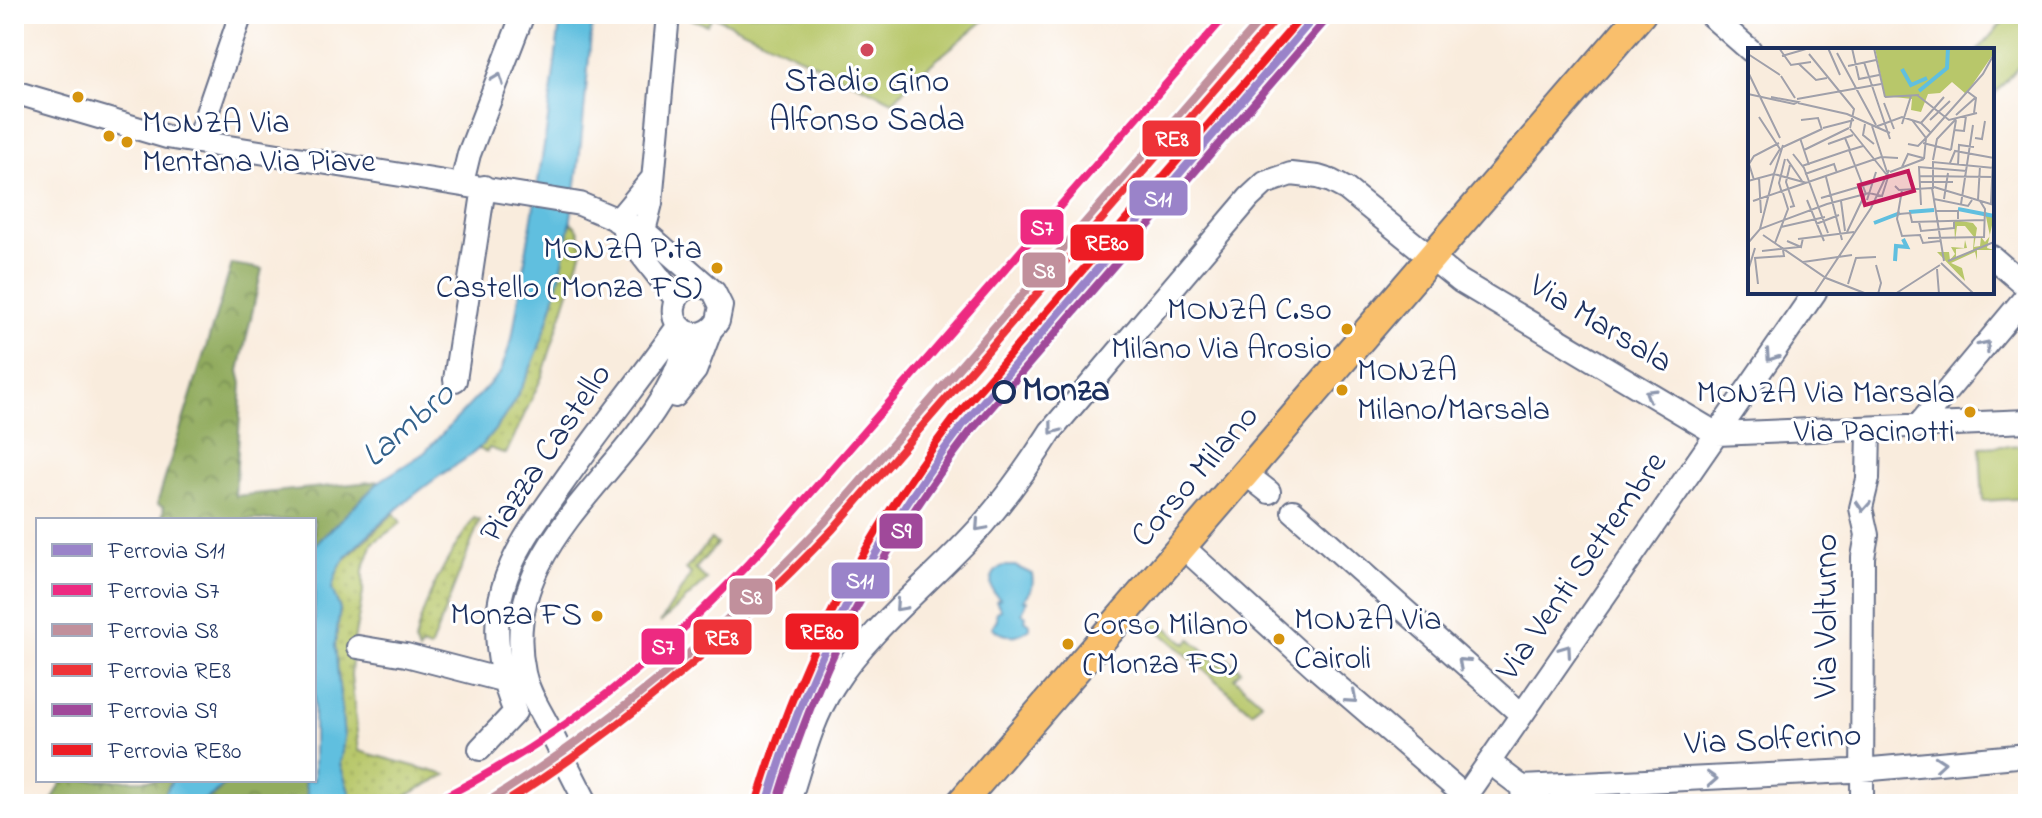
<svg xmlns="http://www.w3.org/2000/svg" width="2042" height="818" font-family="'Indie Flower',sans-serif">
	<style>
		.grass { fill: url(#grass-dots); stroke: #6a7b64; stroke-width: 2 }
		.forest { fill: url(#forest-crowns); stroke: #566e5e; stroke-width: 2 }
		.garden { fill: #b8c76a; stroke: #6a7b64; stroke-width: 2 }
		.water { fill: #60bfdf; stroke: #3e779e; stroke-width: 2 }
		.lines { fill: none; stroke-linecap: round; stroke-linejoin: round }
		.minor-casing { stroke: #69718a; stroke-width: 26 }
		.major-casing { stroke: #69718a; stroke-width: 32 }
		.minor { stroke: #fff; stroke-width: 22 }
		.major { stroke: #f9bf6c; stroke-width: 28 }
		.rail-1-casing { stroke: #fff; stroke-width: 14 }
		.rail-2-casing { stroke: #fff; stroke-width: 14 }
		.rail-3-casing { stroke: #fff; stroke-width: 14 }
		.rail-4-casing { stroke: #fff; stroke-width: 14 }
		.rail-5-casing { stroke: #fff; stroke-width: 14 }
		.rail-6-casing { stroke: #fff; stroke-width: 14 }
		.rail-1 { stroke: #9a83c9; stroke-width: 8 }
		.rail-2 { stroke: #ed2a81; stroke-width: 8 }
		.rail-3 { stroke: #c1909c; stroke-width: 8 }
		.rail-4 { stroke: #ee3338; stroke-width: 8 }
		.rail-5 { stroke: #a0499a; stroke-width: 8 }
		.rail-6 { stroke: #ed1c24; stroke-width: 8 }
		.oneway { stroke: #8d97ae }
		.poi-dot { fill: #d1495b; stroke: #fff; stroke-width: 3 }
		.bus-dot { fill: #d6940e; stroke: #fff; stroke-width: 3 }
		.stop-dot { fill: #fff; stroke: #1b2f5e; stroke-width: 4 }
		.labels { text-anchor: middle; dominant-baseline: central; stroke-width: 6; stroke-linejoin: round; paint-order: stroke }
		.bus-label { font-size: 32px; fill: #1b2f5e; stroke: #fff; text-anchor: start }
		.poi-label { font-size: 34px; fill: #1b2f5e; stroke: #fff }
		.street-label { font-size: 34px; fill: #1b2f5e; stroke: #fff }
		.stop-label { font-size: 34px; font-weight: bold; fill: #1b2f5e; stroke: #fff; text-anchor: start }
		.water-label { font-size: 36px; font-style: italic; fill: #33618b; stroke: #fff }
		.inset-river { fill: none; stroke: #60bfdf; stroke-width: 4 }
		.inset-road { fill: none; stroke: #a0a0aa; stroke-width: 2 }
		.view { fill: #c2185b; fill-opacity: 0.15; stroke: #c2185b; stroke-width: 4 }
		.inset-edge { fill: none; stroke: #1b2f5e; stroke-width: 4 }
		.line-badge { stroke: #fff; stroke-width: 3 }
		.badge-label { font-size: 22px; text-anchor: middle; font-weight: bold; fill: #fff }
	</style>
	<defs>
		<pattern id="grass-dots" width="8" height="8" patternUnits="userSpaceOnUse" patternTransform="scale(2)"><rect width="8" height="8" fill="#b8c76a"/><path d="M2 2h.1M6 6h.1" fill="none" stroke="#9eab5e" stroke-width="1.8" stroke-linecap="round"/></pattern>
		<pattern id="forest-crowns" width="20" height="18" patternUnits="userSpaceOnUse" patternTransform="scale(2)"><rect width="20" height="18" fill="#92ac5e"/><path d="M2 6a3 3 0 1 1 6 0M12 15a3 3 0 1 1 6 0" fill="none" stroke="#768c51"/></pattern>
	</defs>
	<rect width="100%" height="100%" fill="#fff"/>
	<filter id="ink" filterUnits="userSpaceOnUse"><feTurbulence type="fractalNoise" baseFrequency=".0125" numOctaves="2"/><feDisplacementMap in="SourceGraphic" scale="16" xChannelSelector="R" yChannelSelector="G"/><feConvolveMatrix kernelMatrix="1 2 1 2 8 2 1 2 1" color-interpolation-filters="sRGB"/></filter>
	<filter id="wash" filterUnits="userSpaceOnUse"><feTurbulence type="fractalNoise" baseFrequency=".006" numOctaves="4" result="noise"/><feDisplacementMap in="SourceGraphic" scale="32" xChannelSelector="R" yChannelSelector="G"/><feGaussianBlur stdDeviation="1.8" result="paint"/><feColorMatrix in="noise" values="0 0 0 0 0 0 0 0 0 0 0 0 0 0 0 0 0 1.4 0 .05"/><feComposite in="paint" operator="in"/></filter>
	<g filter="url(#wash)">
		<rect width="100%" height="100%" fill="#f9ecdd"/>
		<!-- grass -->
		<path class="grass" d="M571,222L578,229L583,247L542,377L506,454L489,448L487,452L478,449L511,407L556,290Z
			M394,513L401,523L373,543L363,570V593L353,646L351,675L359,751L446,775L390,804H353L340,764L344,737L335,645L340,609L331,589L340,564Z
			M474,518L480,520L430,649L422,646L419,652L415,642C423,598 449,555 474,518Z
			M711,539L717,544L695,569L707,580L660,623L691,574L686,569Z"/>
		<!-- forest -->
		<path class="forest" d="M232,264L262,269L239,371L242,383L235,496L380,481L314,546V520H161L164,507L157,504Z
			M63,780H172L160,804H50Z
			M228,780H304L309,804H197L217,793Z"/>
		<!-- garden -->
		<path class="garden" d="M687,14H992L918,75L893,101L713,16L707,25L686,17Z
			M2010,14H2028V56L1992,97V50H1978Z
			M2028,445V498L1983,501L1980,447Z
			M1156,618L1186,644L1191,639L1220,665L1227,658L1241,670L1234,678L1261,702L1252,712L1151,624Z"/>
		<!-- water -->
		<path class="water" d="M561,14H593C580,142 574,352 479,448C467,460 448,469 434,480C414,494 351,546 340,566C336,572 334,581 332,589L340,609L335,645L344,737L340,764L353,804H309L304,780H314V546L380,481L424,453L500,373L512,339L547,127Z
			M1002,566H1015L1032,574C1034,586 1032,592 1023,600L1027,601L1022,613L1026,616L1025,620L1030,624V628C1018,638 1003,638 992,627L997,619L996,612L1001,610L996,601L1000,599C987,589 989,574 1002,566Z
			M172,780H228C207,806 191,804 160,804Z"/>
	</g>
	<g filter="url(#ink)">
		<g class="lines">
			<!-- minor casing -->
			<g class="minor-casing">
				<path id="minor" d="M1709,14L1750,50
					M14,92L167,137L580,204L644,231L714,292L721,306L718,321C713,329 706,334 696,334C660,332 670,273 710,289
					M197,142L241,14
					M462,183L469,154L523,14
					M617,221L652,179
					M624,232L676,299
					M633,244L644,231L651,203L668,14
					M1992,257L2028,288
					M455,380L484,187
					M675,396L695,371L711,329
					M1917,427L2028,294
					M1246,474L1269,492
					M1293,511L1521,714
					M1183,547L1315,667L1465,796
					M358,647L406,655L502,680
					M480,749L515,712C499,673 491,630 503,588C513,551 538,518 560,487C598,432 640,380 679,325
					M1489,762L1522,787L1523,804
					M1522,787L1850,771L2028,755
					M587,804C574,779 561,754 549,728C540,710 528,693 524,673C498,552 615,484 666,391C678,369 685,354 682,328
					M788,804C801,765 811,720 834,685C874,623 935,579 983,524C1008,495 1030,464 1051,431L1249,198L1265,183L1291,174L1318,177L1331,181L1346,189L1460,281L1717,434L2028,421
					M1460,804L1815,292
					M1862,804L1863,557L1867,535L1861,508L1868,479L1869,429"/>
			</g>
			<!-- major casing -->
			<g class="major-casing">
				<path id="major" d="M960,804L1641,14"/>
			</g>
			<!-- minor -->
			<use href="#minor" class="minor"/>
			<!-- major -->
			<use href="#major" class="major"/>
			<!-- rail-1 casing -->
			<g class="rail-1-casing">
				<path id="rail-1" d="M767,804C810,659 871,546 962,426L1317,14"/>
			</g>
			<!-- rail-2 casing -->
			<g class="rail-2-casing">
				<path id="rail-2" d="M430,804C564,738 661,658 762,549L1227,14"/>
			</g>
			<!-- rail-3 casing -->
			<g class="rail-3-casing">
				<path id="rail-3" d="M484,804C614,723 720,634 825,522L1266,14"/>
			</g>
			<!-- rail-4 casing -->
			<g class="rail-4-casing">
				<path id="rail-4" d="M503,804C626,727 733,634 833,529L1274,21"/>
			</g>
			<!-- rail-5 casing -->
			<g class="rail-5-casing">
				<path id="rail-5" d="M777,804C820,662 880,550 970,432L1325,21"/>
			</g>
			<!-- rail-6 casing -->
			<g class="rail-6-casing">
				<path id="rail-6" d="M757,801C801,655 862,540 954,419L1304,14"/>
			</g>
			<!-- rail-1 -->
			<use href="#rail-1" class="rail-1"/>
			<!-- rail-2 -->
			<use href="#rail-2" class="rail-2"/>
			<!-- rail-3 -->
			<use href="#rail-3" class="rail-3"/>
			<!-- rail-4 -->
			<use href="#rail-4" class="rail-4"/>
			<!-- rail-5 -->
			<use href="#rail-5" class="rail-5"/>
			<!-- rail-6 -->
			<use href="#rail-6" class="rail-6"/>
		</g>
		<!-- one-way arrows -->
		<defs><path id="oneway-chevron" d="M-2-3.5L2.5 0L-2 3.5" fill="none" stroke-width="1.6" stroke-linecap="round" stroke-linejoin="round" transform="scale(2)"/></defs>
		<g class="oneway">
			<use href="#oneway-chevron" transform="translate(498 79) rotate(-69)"/>
			<use href="#oneway-chevron" transform="translate(1985 346) rotate(-50)"/>
			<use href="#oneway-chevron" transform="translate(1771 356) rotate(124)"/>
			<use href="#oneway-chevron" transform="translate(1650 394) rotate(-149)"/>
			<use href="#oneway-chevron" transform="translate(1054 429) rotate(127)"/>
			<use href="#oneway-chevron" transform="translate(1863 506) rotate(94)"/>
			<use href="#oneway-chevron" transform="translate(980 526) rotate(132)"/>
			<use href="#oneway-chevron" transform="translate(900 606) rotate(132)"/>
			<use href="#oneway-chevron" transform="translate(1566 650) rotate(-55)"/>
			<use href="#oneway-chevron" transform="translate(1463 663) rotate(-138)"/>
			<use href="#oneway-chevron" transform="translate(1352 698) rotate(41)"/>
			<use href="#oneway-chevron" transform="translate(1940 763) rotate(-5)"/>
			<use href="#oneway-chevron" transform="translate(1712 779) rotate(-3)"/>
		</g>
	</g>
	<!-- markers -->
	<circle class="poi-dot" cx="867" cy="50" r="8"/>
	<g class="bus-dot">
		<circle cx="78" cy="97" r="7"/>
		<circle cx="109" cy="136" r="7"/>
		<circle cx="127" cy="142" r="7"/>
		<circle cx="717" cy="268" r="7"/>
		<circle cx="1347" cy="329" r="7"/>
		<circle cx="1342" cy="390" r="7"/>
		<circle cx="1970" cy="412" r="7"/>
		<circle cx="597" cy="616" r="7"/>
		<circle cx="1279" cy="639" r="7"/>
		<circle cx="1068" cy="644" r="7"/>
	</g>
	<circle class="stop-dot" cx="1004" cy="392" r="10"/>
	<g class="labels">
		<!-- bus labels -->
		<g class="bus-label">
			<text x="142" y="124">MONZA Via<tspan x="142" dy="39">Mentana Via Piave</tspan></text>
			<text x="702" y="250" text-anchor="end">MONZA P.ta<tspan x="702" dy="39">Castello (Monza FS)</tspan></text>
			<text x="1332" y="311" text-anchor="end">MONZA C.so<tspan x="1332" dy="39">Milano Via Arosio</tspan></text>
			<text x="1357" y="372">MONZA<tspan x="1357" dy="39">Milano/Marsala</tspan></text>
			<text x="1955" y="394" text-anchor="end">MONZA Via Marsala<tspan x="1955" dy="39">Via Pacinotti</tspan></text>
			<text x="582" y="616" text-anchor="end">Monza FS</text>
			<text x="1294" y="621">MONZA Via<tspan x="1294" dy="39">Cairoli</tspan></text>
			<text x="1083" y="626">Corso Milano<tspan x="1083" dy="39">(Monza FS)</tspan></text>
		</g>
		<!-- poi labels -->
		<g class="poi-label">
			<text x="867" y="83">Stadio Gino<tspan x="867" dy="39">Alfonso Sada</tspan></text>
		</g>
		<!-- street labels -->
		<g class="street-label">
			<text transform="translate(1600 325) rotate(31)">Via Marsala</text>
			<text transform="translate(547 454) rotate(-56)">Piazza Castello</text>
			<text transform="translate(1196 477) rotate(-49)">Corso Milano</text>
			<text transform="translate(1583 567) rotate(-55)">Via Venti Settembre</text>
			<text transform="translate(1828 616) rotate(-90)">Via Volturno</text>
			<text transform="translate(1773 741) rotate(-3)">Via Solferino</text>
		</g>
		<!-- stop labels -->
		<g class="stop-label">
			<text x="1022" y="392">Monza</text>
		</g>
		<!-- water labels -->
		<g class="water-label">
			<text transform="translate(409 426) rotate(-41)">Lambro</text>
		</g>
	</g>
	<!-- overview -->
	<g transform="translate(1748 48)">
		<rect width="246" height="246" fill="#f9ecdd"/>
		<path d="M237,164L246,168L239,200L246,202H229V212L227,204L203,215L214,220L217,233L189,204H201L202,212L207,206L203,199L216,200L217,192L219,200L208,201V210L225,202L226,189L217,178H209L207,193L206,172L225,175L229,180L226,199L232,198L233,189L237,194L242,188Z" fill="#b8c76a"/>
		<path d="M127,0H246V5L218,46L204,34L192,45L180,46L173,64L163,62L164,51L137,48Z" fill="#b8c76a"/>
		<path class="inset-river" d="M154,21L163,37L179,30M171,43L199,20L200,0M210,161L246,168M161,164L186,162M126,175L152,165M147,213L148,198L159,199L155,191"/>
		<path class="inset-road" d="M31,0L43,17L63,14M80,0L92,27M104,0L111,31L131,27M126,0L137,49M89,5L128,77M0,6L32,27M61,6L106,61L102,80M34,8L58,1M116,14L142,91M51,16L68,32L79,30M100,18L128,12M0,24L32,90M33,28L47,50M220,44L228,50L226,65M0,46L46,56L50,54L23,49M169,47L201,72L229,65M137,49L171,47M49,51L133,36M50,55L99,66L142,85M136,55L146,81M208,67L227,50M11,69L32,101L22,117M53,72L70,70L74,82M182,72L202,53M173,75L196,49M117,76L115,87L126,96M154,76L163,48M124,78L139,124M127,79L154,69L173,75L183,85M75,80L106,72M102,81L138,126M206,82L216,83L218,68M52,90L61,117M97,90L102,102L115,98M227,90L234,91L237,73M175,95L203,102M80,96L105,87M160,96L170,98L178,90L164,72M35,99L74,81M56,102L101,80M203,102L208,72M45,106L56,120L80,185M39,111L54,133M176,111L178,90L235,26L246,6M185,112L189,91L208,71M202,115L207,103L246,110M210,117L211,97L226,99M54,118L101,102L118,146M154,119L160,106L175,110M142,124L176,111M57,126L86,116L89,125M171,128L246,129M78,129L94,192M11,130L13,165M6,132L1,116L6,108L31,95M0,133L26,126L35,97M172,134H205M147,138L151,142L184,140M186,139L246,157M184,140L196,213M185,141V114L246,120M154,142L149,171L154,188L172,187L175,195L192,193M34,145L31,135L37,111M73,150L124,135M186,151L220,158L224,152M196,151L200,125M59,152L76,193M119,152L128,124M230,152L232,118M5,153L133,109L150,110M93,153L97,183M213,156L225,77M243,156L245,110M173,157L171,119L219,123M42,159L46,158L38,134L42,117M187,163H210V171M151,166L162,165L164,174L236,172M171,174L173,183L206,180V172M68,176L91,167M33,179L77,169M12,181L26,126L59,135M99,184L117,146M15,187L78,230L119,246M180,190L236,189L237,161L232,153M50,191L106,184M39,193L53,199L55,190M0,195L12,181L79,156L121,145L134,148L141,126M27,195L40,161L35,145M14,203L51,199M200,213L246,194M55,214L104,207M193,215L226,246M128,217L133,235L130,246M189,221L191,246M0,223L7,200M10,236L7,210L36,208L35,202M100,236L108,210L128,209M66,246L123,160L141,122M147,246L192,217"/>
		<path class="view" d="M160,123L166,143L117,157L111,137Z"/>
		<rect width="246" height="246" class="inset-edge"/>
	</g>
	<g class="line-badge">
		<rect x="1141" y="119" width="61" height="39" rx="8" fill="#ee3338"/>
		<rect x="1128" y="179" width="61" height="38" rx="8" fill="#9a83c9"/>
		<rect x="1019" y="208" width="46" height="38" rx="8" fill="#ed2a81"/>
		<rect x="1069" y="223" width="76" height="39" rx="8" fill="#ed1c24"/>
		<rect x="1021" y="251" width="46" height="38" rx="8" fill="#c1909c"/>
		<rect x="878" y="512" width="46" height="38" rx="8" fill="#a0499a"/>
		<rect x="830" y="561" width="61" height="39" rx="8" fill="#9a83c9"/>
		<rect x="728" y="577" width="46" height="39" rx="8" fill="#c1909c"/>
		<rect x="784" y="612" width="76" height="39" rx="8" fill="#ed1c24"/>
		<rect x="692" y="618" width="61" height="38" rx="8" fill="#ee3338"/>
		<rect x="640" y="627" width="46" height="39" rx="8" fill="#ed2a81"/>
	</g>
	<g class="badge-label">
		<text x="1172" y="146">RE8</text>
		<text x="1158" y="206">S11</text>
		<text x="1042" y="235">S7</text>
		<text x="1107" y="250">RE80</text>
		<text x="1044" y="278">S8</text>
		<text x="901" y="538">S9</text>
		<text x="860" y="588">S11</text>
		<text x="751" y="604">S8</text>
		<text x="822" y="639">RE80</text>
		<text x="722" y="645">RE8</text>
		<text x="663" y="654">S7</text>
	</g>
	<!-- margin -->
	<rect width="2042" height="818" fill="none" stroke="#fff" stroke-width="48"/>
	<!-- legend -->
	<rect x="36" y="518" width="280" height="264" fill="#ffffff" stroke="#a4acbf" stroke-width="2"/>
	<rect x="52" y="544" width="40" height="12" fill="#9a83c9" stroke="#a4acbf" stroke-width="2"/>
	<text x="108" y="558" font-size="24" fill="#1b2f5e">Ferrovia S11</text>
	<rect x="52" y="584" width="40" height="12" fill="#ed2a81" stroke="#a4acbf" stroke-width="2"/>
	<text x="108" y="598" font-size="24" fill="#1b2f5e">Ferrovia S7</text>
	<rect x="52" y="624" width="40" height="12" fill="#c1909c" stroke="#a4acbf" stroke-width="2"/>
	<text x="108" y="638" font-size="24" fill="#1b2f5e">Ferrovia S8</text>
	<rect x="52" y="664" width="40" height="12" fill="#ee3338" stroke="#a4acbf" stroke-width="2"/>
	<text x="108" y="678" font-size="24" fill="#1b2f5e">Ferrovia RE8</text>
	<rect x="52" y="704" width="40" height="12" fill="#a0499a" stroke="#a4acbf" stroke-width="2"/>
	<text x="108" y="718" font-size="24" fill="#1b2f5e">Ferrovia S9</text>
	<rect x="52" y="744" width="40" height="12" fill="#ed1c24" stroke="#a4acbf" stroke-width="2"/>
	<text x="108" y="758" font-size="24" fill="#1b2f5e">Ferrovia RE80</text>
</svg>
